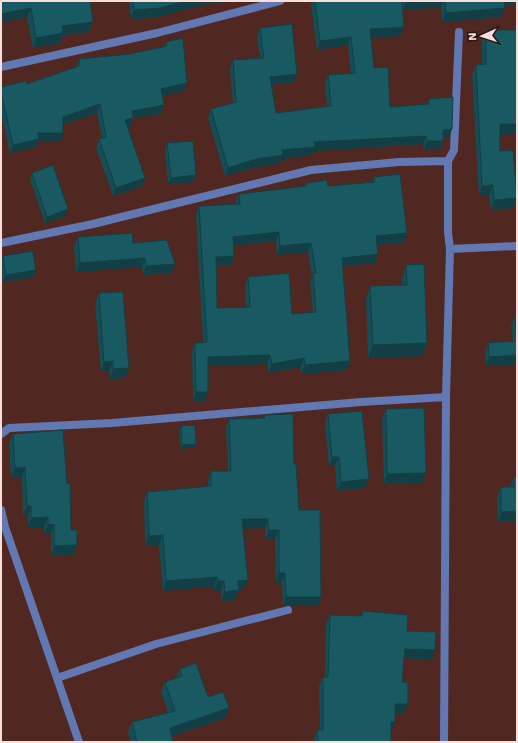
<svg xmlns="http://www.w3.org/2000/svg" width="518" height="743" font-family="'Work Sans',sans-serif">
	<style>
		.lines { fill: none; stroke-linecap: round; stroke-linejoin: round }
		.minor { stroke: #6178b2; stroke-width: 8 }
		.wall { fill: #164d54; fill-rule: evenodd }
		.shaded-wall { fill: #123f45 }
		.building { fill: #195a62; stroke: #123f45; fill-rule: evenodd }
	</style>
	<rect width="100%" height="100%" fill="#512722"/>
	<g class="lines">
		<!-- minor -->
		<path class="minor" d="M459,32L454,150L448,161V232L450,249L517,246
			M1,67L157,33L280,1
			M1,243L93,224L311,170L399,162L448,161
			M1,434L9,428L112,423L361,402L446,397
			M1,510L5,527L79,742
			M57,678L156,644L288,610
			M444,742L446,397L450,249"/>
	</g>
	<!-- wall -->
	<path class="wall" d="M1,1L93,22L89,32L63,35L60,43L33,48L27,17L1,22Z
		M129,1H236L207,4L156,17L131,20Z
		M313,1H402L400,36L371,38L374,68L390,107L427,104L429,99L449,138H443V141L440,149L424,150L423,144L313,151L312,155L282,159L280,163L253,168L225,176L208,118L211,109L233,103L230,69L233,60L260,58L257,36L260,28L294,82L272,85L276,113L327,106L325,84L328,75L351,74L348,45L317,50L311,5Z
		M402,1H517V5L504,6L501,17L442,22L441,7L403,10Z
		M486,30H517V134H500V151L513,208L491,210L489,195L479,196L472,75L476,65L482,64V40Z
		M166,42L184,91L163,96L164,105L161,114L133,118L130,127H128L142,186L113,196L96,148L99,139L102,138L97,113L63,124V133L60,141H38L36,147L10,153L1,114V87L27,84L76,67L79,59L130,54L165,47Z
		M167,143L196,175L193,182L168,184L165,150Z
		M32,173L68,209L65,216L45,223L30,180Z
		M374,177L407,233L404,242L377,245L375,263L343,266L350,361L347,370L301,374L300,367L269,373L267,364L208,366L205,401H193L192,352L195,343L203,342L196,215L199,206L236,204L235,203L239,194L304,187L306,183L328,186L372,182ZM276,241L277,255L308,252L312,277L310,282L313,312L292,314L248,277L245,286L246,307L217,308L216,266L231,265L234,256L233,246Z
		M78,237L133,243L172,273L143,275L142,267L76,272L74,246Z
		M3,256L34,277L3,282L1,268V261Z
		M406,265L427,343L422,356L368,358L366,299L370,286L402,285V278Z
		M99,293L129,368L125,378L110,379L109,371L101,372L95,303Z
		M515,316H517V364L486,366L485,352L488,343L513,342L511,325Z
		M386,409L422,483L384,484L382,419Z
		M328,414L365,488L337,491L335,465L329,466L325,423Z
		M264,415L294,464L299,510L321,597L318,606H283L282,582L276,583L275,539H265V528H243L244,589L239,590L235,600L221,601V590L214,591V586L163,591L159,545H145L144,501L147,492L208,487V480L211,471H228L226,429L229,419L263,418Z
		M181,426L195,447L181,449L179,430Z
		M13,434L67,484L74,555L51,556V534H44V527H28V516H23L22,477L11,478L9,443Z
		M514,477H517V521H498L497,497L501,487H510Z
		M363,611L407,631L435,650L432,659L404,658L402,682L408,704L404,713H395L391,731V742H314V739L317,730H320L319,686L323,677H325L326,624L330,615H361Z
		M180,669L208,697L225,718L172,736L173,742H131L128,732L132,722L168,712L161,692L165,682L176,678Z"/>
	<!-- shaded-wall -->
	<path class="shaded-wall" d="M186,1H236L207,4L156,17L131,20L134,10Z
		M406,1H443L441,7L403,10Z
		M503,1H517V5L501,6Z
		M31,8L27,17L1,22V14Z
		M505,8L501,17L442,22L446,13Z
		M93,22L89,32L63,35L60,43L33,48L36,38L62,26Z
		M404,27L400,36L367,38L370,29Z
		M351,37L348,45L317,50L320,41Z
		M297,74L294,82L267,85L270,77Z
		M187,83L184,91L158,97L161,89Z
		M100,104L97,113L60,125L63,117Z
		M164,105L161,114L133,118L130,127L122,128L125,120L132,111Z
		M500,124H517V134L496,135Z
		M452,129L449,138H440L443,130Z
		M38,133H63L60,141H38L36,147L10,153L13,145Z
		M426,136L423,144L313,151L312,155L282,159L280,163L253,168L225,176L228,168L282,150L314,142Z
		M427,141H443L440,149L424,150Z
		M196,175L193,182L168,184L171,178Z
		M145,178L142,186L113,196L116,188Z
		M493,185L489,195L479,196L482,186Z
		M517,198L513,208L491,210L494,200Z
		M68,209L65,216L45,223L47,217Z
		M279,232L276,241L230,246L233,237Z
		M407,233L404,242L373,245L376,236Z
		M311,243L308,252L277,255L280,246Z
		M378,254L375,263L339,267L342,258Z
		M234,256L231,265L213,266L216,257Z
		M145,258L142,267L76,272L80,263Z
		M175,264L172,273L143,275L146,266Z
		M36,270L34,277L3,282L6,275Z
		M427,343L422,356L368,358L373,345Z
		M270,355L267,364L205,366L208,357Z
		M517,355V364L486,366L489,357Z
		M304,358L300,367L269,373L272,364Z
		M113,361L109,371L101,372L104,362Z
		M350,361L347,370L301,374L305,365Z
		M129,368L125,378L110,379L113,369Z
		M196,392H208L205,401H193Z
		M196,444L195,447L181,449L182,445Z
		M332,457H339L335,465L329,466Z
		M25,467L22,477L11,478L15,468Z
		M426,473L422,483L384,484L387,474Z
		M369,479L365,488L337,491L341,482Z
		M27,506H31L28,516H23Z
		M517,511V521H498L501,512Z
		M48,517L44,527H28L31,518Z
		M242,519H268L265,528L239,529Z
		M54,524L51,534H44L48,525Z
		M269,530H279L275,539H265Z
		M163,535L159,545H145L149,536Z
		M77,545L74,555L51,556L54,546Z
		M279,573H285L282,582L276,583Z
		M217,577L214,586L163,591L166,581Z
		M248,580L244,589L234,590L238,581Z
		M218,581H224L221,590L214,591Z
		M239,590L235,600L221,601L225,592Z
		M286,597H321L318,606H283Z
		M405,649L435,650L432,659L402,658Z
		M395,704H408L404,713H391Z
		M229,708L225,718L166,738L170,728Z
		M391,722H395L391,731Z"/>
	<!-- building -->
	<path class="building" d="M1,1H90L93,22L62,26L63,33L36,38L31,8L1,14Z
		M133,1H186L160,8L134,10Z
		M315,1H402L404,27L370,29L374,68L388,67L390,107L429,104V99L453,97L452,129L443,130V141H427L426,136L314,142L315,147L282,150L283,155L256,159L228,168L211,109L236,102L233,60L264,58L260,28L292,24L297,74L270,77L276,113L331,106L328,75L355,73L351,37L320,41Z
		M445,1H504L505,8L446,13Z
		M486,30H517V124H500V151L513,150L517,198L494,200L493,185L482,186L476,65L486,64Z
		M183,38L187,83L161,89L164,105L132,111L133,118L125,120L145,178L116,188L99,139L106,137L100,104L63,117V133H38L39,139L13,145L1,92V87L26,81L27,84L79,66V59L130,54L167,46L166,42Z
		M193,141L196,175L171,178L167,143Z
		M53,165L68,209L47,217L32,173Z
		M400,174L407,233L376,236L378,254L342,258L350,361L305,365L304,358L272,364L270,355L208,357V392H196L195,343L207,342L199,206L240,204L239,194L306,186V183L327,180L328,186L375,182L374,177ZM279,232L280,246L311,243L316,273H313L316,312L292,314L289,273L248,277L250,307L217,308L216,257L234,256L233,237Z
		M132,233L133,243L167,240L175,264L146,266L145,258L80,263L78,237Z
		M33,251L36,270L6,275L3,256Z
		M424,264L427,343L373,345L370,286L407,285L406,265Z
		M123,292L129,368L113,369V361L104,362L99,293Z
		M515,316H517V355L489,357L488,343L517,341Z
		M424,408L426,473L387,474L386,409Z
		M362,411L369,479L341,482L339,457H332L328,414Z
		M293,414L294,464H296L299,510H320L321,597H286L285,573H279V530H269L268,519H242L248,580L238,581L239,590L225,592L224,581H218L217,577L166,581L163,535L149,536L147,492L211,486V471H231L229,419L265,418L264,415Z
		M195,425L196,444L182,445L181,426Z
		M63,430L67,484L70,483L71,530H77V545L54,546V524L48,525V517L31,518V506H27L25,467L15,468L13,434Z
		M514,477H517V511L501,512V487H514Z
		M363,611L408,615L407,631L436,632L435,650L405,649L402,682H408V704H395V722H391V742H318L317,730H323V677H328L330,615L362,616Z
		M196,663L208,697L223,692L229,708L170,728L173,742H137L132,722L175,711L165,682L182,676L180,669Z"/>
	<!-- border -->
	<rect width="518" height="743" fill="none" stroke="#faded9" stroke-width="4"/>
	<!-- north arrow -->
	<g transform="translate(482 36) rotate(267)" stroke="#2a1714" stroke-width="3" paint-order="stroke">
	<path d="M0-3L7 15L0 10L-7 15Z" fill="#faded9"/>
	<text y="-6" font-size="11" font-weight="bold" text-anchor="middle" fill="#faded9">N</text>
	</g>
</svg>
